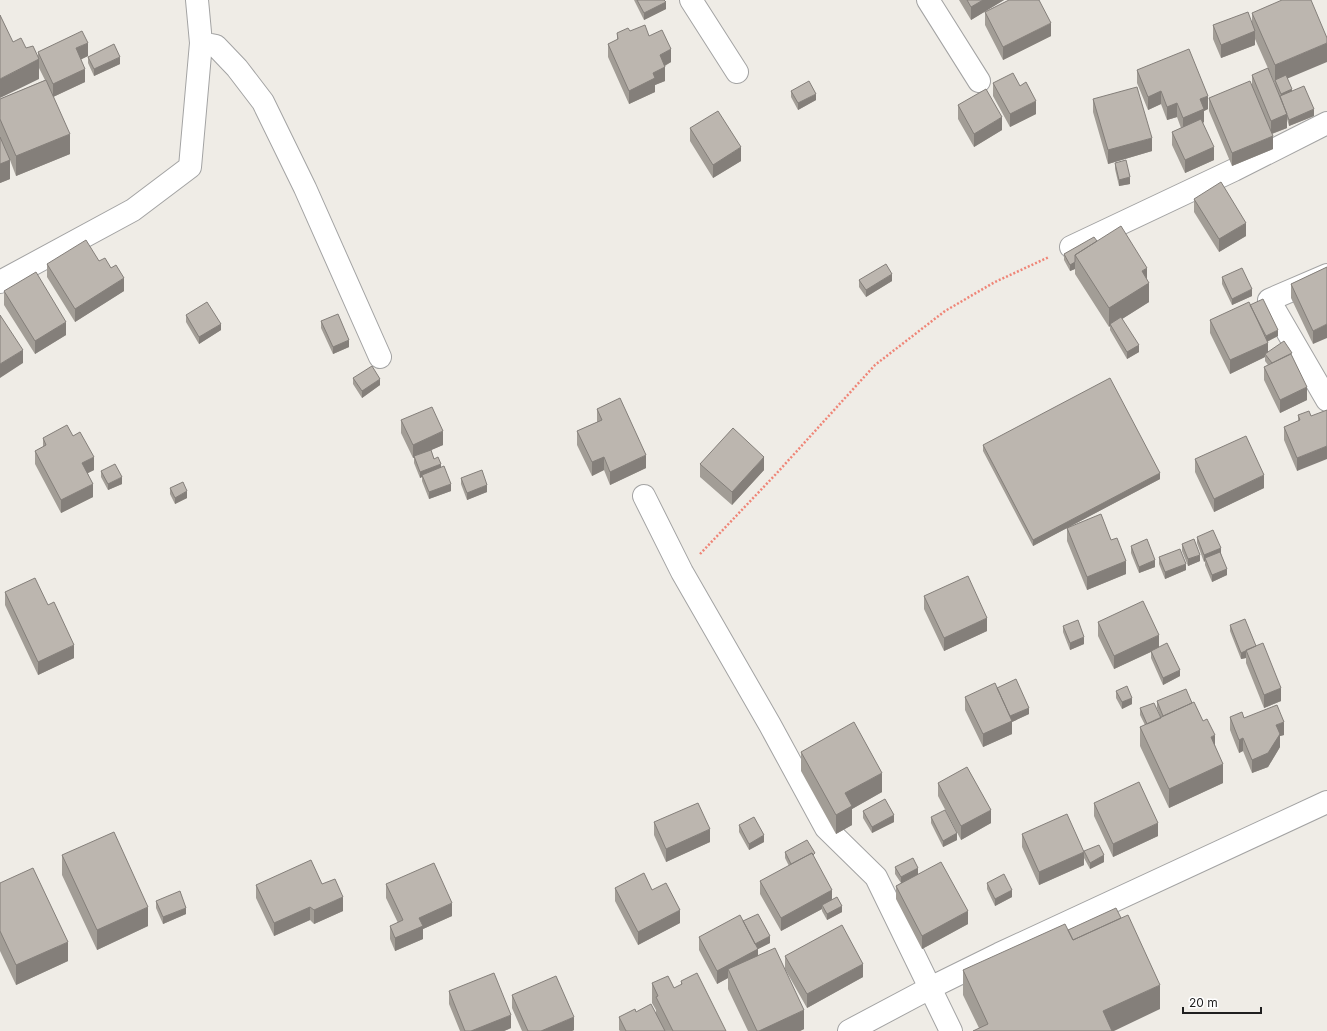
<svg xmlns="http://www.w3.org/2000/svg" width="1327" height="1031" font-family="Inter,sans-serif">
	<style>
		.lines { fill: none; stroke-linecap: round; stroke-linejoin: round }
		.minor-casing { stroke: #a3a3a3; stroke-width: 24 }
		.path { stroke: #ef8577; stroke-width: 2.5; stroke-dasharray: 2 2; stroke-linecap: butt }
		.minor { stroke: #fff; stroke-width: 22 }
		.wall { fill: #a29d96 }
		.shaded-wall { fill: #847f7a }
		.building { fill: #bcb6af; stroke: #847f7a }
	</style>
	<rect width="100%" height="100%" fill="#efece6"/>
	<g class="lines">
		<!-- minor casing -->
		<g class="minor-casing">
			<path id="minor" d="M197,0L201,43L216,46L237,68L263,102L305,188L380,357
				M691,0L737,72
				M928,0L979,81
				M1071,247L1234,170L1327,123
				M1327,275L1269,300L1327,400
				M0,282L133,210L190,167L201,43
				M644,496L682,572L770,725L826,828L876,877L951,1031
				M849,1031L930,988L999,954L1327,802"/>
		</g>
		<!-- path -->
		<path class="path" d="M700,554L776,474L875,365L945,311L995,282L1049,257"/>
		<!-- minor -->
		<use href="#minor" class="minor"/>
	</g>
	<!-- wall -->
	<path class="wall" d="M634,0H664L666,9L644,20Z
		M959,0H1004L971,20Z
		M985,12L1051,36L1003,60L985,25Z
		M1252,13L1287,79L1292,91L1314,116L1289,126L1287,119V128L1272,134L1273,149L1232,166L1209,111V98L1252,86V75L1275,86V84L1255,39V45L1221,58L1213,39V25L1252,24Z
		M630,31L649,36L671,62L665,66V81L655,85V92L629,104L608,57V44L617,40V33Z
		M13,42L26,48L38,57V52L88,56L81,59L85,82L53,97L70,154L16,176L10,160V179L0,183V99L45,80L39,68V79Z
		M88,57L120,64L94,76L88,63Z
		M1137,70L1208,109L1204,111V122L1203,123L1214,160L1185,173L1172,145V132L1181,128L1177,117L1167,120L1161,104L1148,110L1137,83Z
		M993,83L1020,86L1036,114L1010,127L993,96Z
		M791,91L816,100L798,110L791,97Z
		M1093,99L1152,151L1108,164L1093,112Z
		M958,105L1002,130L974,147L958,119Z
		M690,128L741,161L713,178L690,141Z
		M1115,163L1130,184L1119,186L1115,169Z
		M1194,199L1246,236L1219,252L1194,212Z
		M1097,241L1147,279L1149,302L1122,319L1139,352L1127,359L1110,330V326L1109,327L1075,274V269L1070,271L1064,260V254Z
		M99,261L124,291L75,322L47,277V264Z
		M1327,267L1313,344L1291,298V284Z
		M1222,277L1252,296L1232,305L1222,284Z
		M859,280L892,281L866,297L859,287Z
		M4,291L66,335L35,354L4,305Z
		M1250,306L1278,336L1267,342L1268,352L1292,356L1307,400L1280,413L1264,380V367L1268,365L1265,361V357L1230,374L1210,333V320Z
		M186,315L221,330L199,344L186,322Z
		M321,321L349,347L333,354L321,328Z
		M353,378L380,385L362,398L353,384Z
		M597,409L646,468L610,485L604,470L592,476L577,445V431L597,422Z
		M1298,415L1311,416L1297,471L1284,440V427L1298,421Z
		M401,420L443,445L431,450L434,459L441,468L451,491L429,499L422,481V477L420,478L414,463V457L413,458L401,433Z
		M73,436L94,470L88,473L93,497L61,513L35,464V451L43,447V438Z
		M983,445L1160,479L1069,527L1111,540L1126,574L1087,590L1067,541V528L1033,546L983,451Z
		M1195,459L1264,488L1214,512L1195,472Z
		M700,464L764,470L732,505L700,477Z
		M101,471L122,484L108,490L101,477Z
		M461,478L487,492L467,500L461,484Z
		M170,488L187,498L175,504L170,494Z
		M1197,537L1221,553L1227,575L1212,582L1205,565V561L1204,562L1197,543Z
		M1182,544L1200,561L1188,566L1182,551Z
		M1131,546L1155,567L1139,573L1131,553Z
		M1159,557L1186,570L1165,579L1159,564Z
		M5,592L74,658L38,675L5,605Z
		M924,596L987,631L944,651L924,609Z
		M1098,622L1159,647L1180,676L1163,685L1151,658V652L1114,669L1098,636Z
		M1230,625L1256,646L1281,701L1264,708L1246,663V658L1241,659L1230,631Z
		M1063,626L1084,644L1070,650L1063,632Z
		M997,688L1029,714L1012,722V734L983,747L965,710V697Z
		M1116,691L1132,704L1122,709L1116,698Z
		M1157,701L1192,703L1215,745L1223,783L1169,808L1140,746V727L1145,725L1140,715V708L1161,718L1157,708Z
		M1230,717L1244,718L1284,735L1280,736V747L1268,767L1252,773L1243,751L1239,753L1230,730Z
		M801,752L882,792L852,809V825L836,834L801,771Z
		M938,783L991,823L961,840L938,796Z
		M1094,803L1158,836L1113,857L1094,816Z
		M863,811L894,822L872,833L863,818Z
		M931,817L957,840L943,847L931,823Z
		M654,822L710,842L666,862L654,835Z
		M739,825L764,842L749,850L739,832Z
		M1022,834L1084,865L1039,885L1022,847Z
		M1084,851L1104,862L1090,869L1084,858Z
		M785,852L815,859L832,899L842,912L827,920L822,911V909L781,931L760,894V881L789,866L785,858Z
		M62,855L148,926L97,950L62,875Z
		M895,867L918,874L968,924L922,949L896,899V886L901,883L895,874Z
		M0,883L68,961L16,985L0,951Z
		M987,883L1012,897L995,906L987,889Z
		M386,884L452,916L423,929V939L395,951L390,939V926L398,923L386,898Z
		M256,885L343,911L314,924L310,920L274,936L256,898Z
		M615,888L652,890L680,923L638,945L615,901Z
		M156,901L186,914L163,924L156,908Z
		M743,921L770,943L758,949V955L804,1029L800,1031H748L728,989V978L717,984L699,950V937Z
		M1068,930L1160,1009L979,1028L963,995V970Z
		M785,956L863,977L807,1008L785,969Z
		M681,981L726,1031H620L619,1030V1017L636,1012L656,1013V1010L652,1003V983L674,988L681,985Z
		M449,991L511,1028L504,1031H460L449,1004Z
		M512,995L574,1030L572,1031H522L512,1008Z"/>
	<!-- shaded-wall -->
	<path class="shaded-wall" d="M983,0H1004L971,20V7Z
		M666,2V9L644,20V13Z
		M1051,23V36L1003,60V47Z
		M1255,31V45L1221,58V45Z
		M88,43V56L76,62V48Z
		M1327,43V62L1277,83L1275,80V65Z
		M671,49V62L660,68V55Z
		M120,57V64L94,76V69Z
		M39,59V79L0,98V79Z
		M665,67V81L655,85V92L629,104V91L653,73Z
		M85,69V82L53,97V84Z
		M1292,89V96L1281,99V94Z
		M1161,91V104L1148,110V97Z
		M816,94V100L798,110V103Z
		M1208,96V109L1204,111V122L1183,131V118L1200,99Z
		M1036,101V114L1010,127V114Z
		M1177,103V117L1167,120V107Z
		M1314,109V116L1289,126V120Z
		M1287,114V128L1271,134V121Z
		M1002,117V130L974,147V134Z
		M70,134V154L16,176V156Z
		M1273,136V149L1232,166V153Z
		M1152,138V151L1108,164V150Z
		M741,147V161L713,178V165Z
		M1214,147V160L1185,173V160Z
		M10,160V179L0,183V164Z
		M1130,177V184L1119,186V180Z
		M1246,223V236L1219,252V239Z
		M1075,262V269L1070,271V265Z
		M1147,268V284L1149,283V302L1111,326L1110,324V326L1109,327V308L1142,271Z
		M892,274V281L866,297V290Z
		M124,278V291L75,322V309Z
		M1252,289V296L1232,305V299Z
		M66,322V335L35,354V341Z
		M221,324V330L199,344V337Z
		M1327,324V338L1313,344V331Z
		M1278,330V336L1266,342V336Z
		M349,340V347L333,354V347Z
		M1268,343V356L1265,354V357L1230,374V360Z
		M1139,345V352L1127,359V352Z
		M23,350V363L0,378V364Z
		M380,379V385L362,398V391Z
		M1307,387V400L1280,413V400Z
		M443,431V445L413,458V445Z
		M1327,446V459L1297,471V458Z
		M646,455V468L610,485V472Z
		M94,457V470L82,476V463Z
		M604,457V470L592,476V462Z
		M764,457V470L732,505V492Z
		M441,464V471L422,475V477L420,478V472Z
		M1160,473V479L1033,546V540Z
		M1264,475V488L1214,512V499Z
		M122,477V484L108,490V484Z
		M93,484V497L61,513V500Z
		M451,484V491L429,499V492Z
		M487,485V492L467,500V493Z
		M187,491V498L175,504V498Z
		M1221,548V555L1205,558V561L1204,562V555Z
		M1200,555V561L1188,566V559Z
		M1155,560V567L1139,573V567Z
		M1126,561V574L1087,590V577Z
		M1186,564V570L1165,579V572Z
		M1227,569V575L1212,582V575Z
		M987,618V631L944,651V638Z
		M1159,635V648L1114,669V656Z
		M1084,637V644L1070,650V643Z
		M74,645V658L38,675V662Z
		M1246,651V658L1241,659V653Z
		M1180,670V676L1163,685V678Z
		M1281,688V701L1264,708V695Z
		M1132,698V704L1122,709V702Z
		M1029,708V714L1012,722V734L983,747V734L1010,716Z
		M1284,722V735L1280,736V747L1268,767L1252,773V760L1276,725Z
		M1215,735V755L1211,737Z
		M1243,738V751L1239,753V740Z
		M1223,764V783L1169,808V789Z
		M882,773V792L852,809V825L836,834V815L845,793Z
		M991,810V823L961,840V826Z
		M894,815V822L872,833V827Z
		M1158,823V836L1113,857V844Z
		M710,829V842L666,862V849Z
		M957,833V840L943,847V841Z
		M764,835V842L749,850V844Z
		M1084,852V865L1039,885V872Z
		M1104,855V862L1090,869V863Z
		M918,868V875L901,884V877Z
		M832,890V903L822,905V909L781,931V918Z
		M1012,890V897L995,906V899Z
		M343,897V911L314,924V910Z
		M452,903V916L423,929V939L395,951V938L419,918Z
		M842,906V912L827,920V914Z
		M148,907V926L97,950V930Z
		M310,907V920L274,936V923Z
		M186,908V914L163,924V917Z
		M680,910V923L638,945V932Z
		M968,911V924L922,949V936Z
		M770,936V943L758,949V962L728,969V978L717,984V971L755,944Z
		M68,942V961L16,985V965Z
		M863,964V977L807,1008V994Z
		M1160,985V1009L1114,1031H1103V1011Z
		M804,1010V1029L800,1031H759Z
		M511,1015V1028L504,1031H471Z
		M574,1017V1030L572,1031H541Z"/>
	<!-- building -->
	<path class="building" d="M637,0H664L666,2L644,13Z
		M967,0H983L971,7Z
		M1009,0H1039L1051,23L1003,47L985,12Z
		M1282,0H1311L1327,38V43L1275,65L1252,13Z
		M1248,12L1255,31L1221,45L1213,25Z
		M0,15L13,42L21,38L26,48L33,46L39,59L0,79Z
		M645,25L649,36L662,30L671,49L660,55L665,67L653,73L655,78L629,91L608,44L618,39L617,33L628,28L630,31Z
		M82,31L88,43L76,48L85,69L53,84L38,52Z
		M114,44L120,57L94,69L88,57Z
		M1189,49L1208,96L1200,99L1204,109L1183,118L1177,103L1167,107L1161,91L1148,97L1137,70Z
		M1268,68L1287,114L1271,121L1252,75Z
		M1013,73L1020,86L1026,82L1036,101L1010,114L993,83Z
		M1286,75L1292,89L1281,94L1275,80Z
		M46,80L70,134L16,156L0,119V99Z
		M809,81L816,94L798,103L791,91Z
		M1250,81L1273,136L1232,153L1209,98Z
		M1304,86L1314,109L1289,120L1280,96Z
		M1137,87L1152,138L1108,150L1093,99Z
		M986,89L1002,117L974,134L958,105Z
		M718,111L741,147L713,165L690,128Z
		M1201,119L1214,147L1185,160L1172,132Z
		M0,137L10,160L0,164Z
		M1126,160L1130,177L1119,180L1115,163Z
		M1221,182L1246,223L1219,239L1194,199Z
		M1121,226L1147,268L1142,271L1149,283L1109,308L1075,255Z
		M1094,237L1097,241L1075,255V262L1070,265L1064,254Z
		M86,240L99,261L105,258L111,268L116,265L124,278L75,309L47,264Z
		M886,264L892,274L866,290L859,280Z
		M1327,267V324L1313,331L1291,284Z
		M1242,268L1252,289L1232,299L1222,277Z
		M36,272L66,322L35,341L4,291Z
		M1263,299L1278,330L1266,336L1250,305Z
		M207,302L221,324L199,337L186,315Z
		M1249,302L1268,343L1230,360L1210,320Z
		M338,314L349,340L333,347L321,321Z
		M0,315L23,350L0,364Z
		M1121,317L1139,345L1127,352L1110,324Z
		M1284,341L1292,353L1272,363L1265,354Z
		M1291,354L1307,387L1280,400L1264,367Z
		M372,366L380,379L362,391L353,378Z
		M1110,378L1160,473L1033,540L983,445Z
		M620,398L646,455L610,472L604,457L592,462L577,431L602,420L597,409Z
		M432,407L443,431L413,445L401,420Z
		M1327,410V446L1297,458L1284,427L1300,420L1298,415L1309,411L1311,416Z
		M67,425L73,436L80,432L94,457L82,463L93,484L61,500L35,451L46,445L43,438Z
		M733,428L764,457L732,492L700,464Z
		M1246,436L1264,475L1214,499L1195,459Z
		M431,450L434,459L438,457L441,464L420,472L414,456Z
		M115,464L122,477L108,484L101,471Z
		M444,466L451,484L429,492L422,475Z
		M482,470L487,485L467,493L461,478Z
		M183,482L187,491L175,498L170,488Z
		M1101,514L1111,540L1117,538L1126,561L1087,577L1067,528Z
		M1213,530L1221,548L1204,555L1197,537Z
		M1147,539L1155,560L1139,567L1131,546Z
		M1194,539L1200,555L1188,559L1182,544Z
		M1180,549L1186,564L1165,572L1159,557Z
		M1220,552L1227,569L1212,575L1205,558Z
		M968,576L987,618L944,638L924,596Z
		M35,578L48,605L54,602L74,645L38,662L5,592Z
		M1143,601L1159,635L1114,656L1098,622Z
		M1245,619L1256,646L1241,653L1230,625Z
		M1078,620L1084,637L1070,643L1063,626Z
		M1167,643L1180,670L1163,678L1151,651Z
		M1263,643L1281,688L1264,695L1246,650Z
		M1016,679L1029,708L1010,716L997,688Z
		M995,683L1012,721L983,734L965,697Z
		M1127,686L1132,698L1122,702L1116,691Z
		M1186,689L1192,703L1163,716L1157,701Z
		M1194,702L1203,721L1207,719L1215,735L1211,737L1223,764L1169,789L1140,727Z
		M1154,703L1161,718L1147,724L1140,708Z
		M1277,705L1284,722L1276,725L1280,734L1268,753L1252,760L1243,738L1239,740L1230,717L1242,712L1244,718Z
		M854,722L882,773L845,793L852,806L836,815L801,752Z
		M967,767L991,810L961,826L938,783Z
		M1139,782L1158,823L1113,844L1094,803Z
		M885,799L894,815L872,827L863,811Z
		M698,803L710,829L666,849L654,822Z
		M945,810L957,833L943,841L931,817Z
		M1067,814L1084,852L1039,872L1022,834Z
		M754,817L764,835L749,844L739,825Z
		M114,832L148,907L97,930L62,855Z
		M807,840L815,853L813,855L812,853L791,864L785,852Z
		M1099,845L1104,855L1090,863L1084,851Z
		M812,853L832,890L781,918L760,881Z
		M913,858L918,868L901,877L895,867Z
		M311,860L322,884L335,879L343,897L314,910L310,907L274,923L256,885Z
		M941,862L968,911L922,936L896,886Z
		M434,863L452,903L419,918L423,926L395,938L390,926L403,920L386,884Z
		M33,868L68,942L16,965L0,931V883Z
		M644,873L652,890L666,883L680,910L638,932L615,888Z
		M1004,874L1012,890L995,899L987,883Z
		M180,891L186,908L163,917L156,901Z
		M837,897L842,906L827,914L822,905Z
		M1116,908L1121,918L1073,940L1068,930Z
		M758,914L770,936L755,944L743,921Z
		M740,915L758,949L717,971L699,937Z
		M1128,915L1160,985L1103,1011L1112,1031H973L988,1024L963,970L1065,924L1073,940Z
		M842,925L863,964L807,994L785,956Z
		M775,948L804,1010L759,1031H757L728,969Z
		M494,973L511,1015L471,1031H465L449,991Z
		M697,973L726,1031H673L656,997L658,996L652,983L668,976L674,988L682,984L681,981Z
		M556,976L574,1017L541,1031H528L512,995Z
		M651,1004L665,1031H626L619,1017L635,1009L636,1012Z"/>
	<!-- scale -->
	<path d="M1183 1007v6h78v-6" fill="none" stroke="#1f1f1f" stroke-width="2"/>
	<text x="1189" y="1007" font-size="12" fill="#1f1f1f" stroke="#ffffff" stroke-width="3" paint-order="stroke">20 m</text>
</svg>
